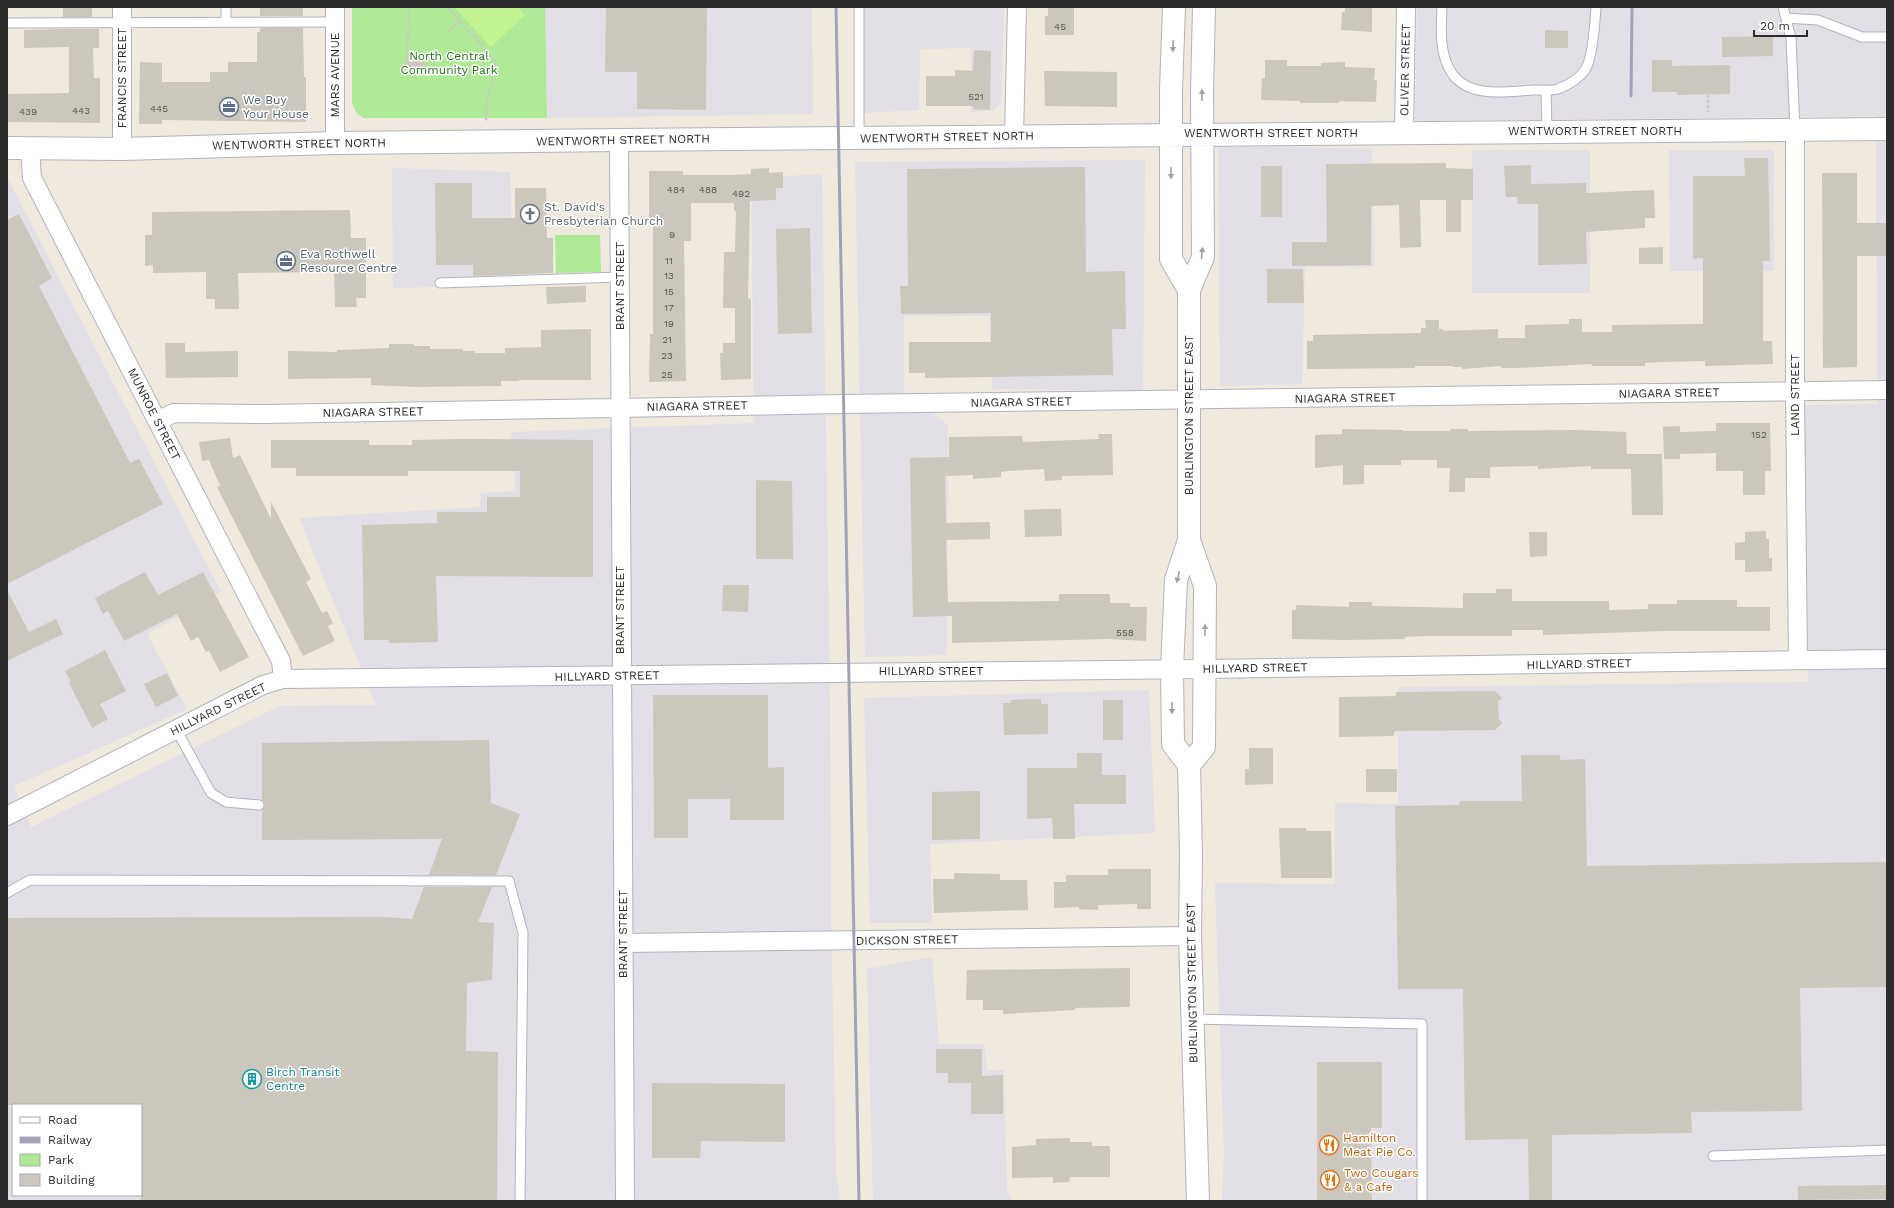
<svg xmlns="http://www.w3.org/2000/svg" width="1894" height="1208" font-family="'Work Sans',sans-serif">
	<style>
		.industrial { fill: #e2dfe7; fill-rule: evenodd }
		.green { fill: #aeea96 }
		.pitch { fill: #c4f391 }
		.building { fill: #cbc7bc }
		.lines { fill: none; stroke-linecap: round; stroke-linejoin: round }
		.lane-casing { stroke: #b2b3c1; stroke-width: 11 }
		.street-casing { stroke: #b2b3c1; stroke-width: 20 }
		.secondary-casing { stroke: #b2b3c1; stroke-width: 24 }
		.path { stroke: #c8c8c8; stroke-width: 2.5; stroke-dasharray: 3 2; stroke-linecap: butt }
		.lane { stroke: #fff; stroke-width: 9 }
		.street { stroke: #fff; stroke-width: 18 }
		.secondary { stroke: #fff; stroke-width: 22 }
		.rail { stroke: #a0a2b9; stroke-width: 3 }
		.oneway { fill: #a0a0a0 }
		.labels { text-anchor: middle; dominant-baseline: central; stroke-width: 3; stroke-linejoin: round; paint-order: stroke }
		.number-label { font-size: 10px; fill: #545451 }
		.park-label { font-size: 12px; fill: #227214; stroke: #fff }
		.street-label { font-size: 12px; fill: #2d2d2d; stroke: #fff }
		.service-label { font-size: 12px; fill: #4e5e75; stroke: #fff; text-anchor: start }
		.worship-label { font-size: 12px; fill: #5b616d; stroke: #fff; text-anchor: start }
		.culture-label { font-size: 12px; fill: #0d838f; stroke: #fff; text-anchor: start }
		.food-label { font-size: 12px; fill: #c56008; stroke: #fff; text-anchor: start }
	</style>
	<rect width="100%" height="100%" fill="#efe9de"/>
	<!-- industrial -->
	<path class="industrial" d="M545,7H812L813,114L547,118Z
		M863,7H1004L1001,100L995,110L971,112V48L920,49L919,110L863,113Z
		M1417,7H1887V1201H1222L1224,1155L1215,883L1335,884V803L1398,804V687L1808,682L1804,405L1877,404L1876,116L1415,121Z
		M1218,146L1372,149L1374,267H1305L1302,384L1220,386Z
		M1472,150H1590V293H1472Z
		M1669,150H1774V271H1670Z
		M1145,160L1143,391L992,389L989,316H904V390L948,425L947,655L865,657L855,162Z
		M392,168L510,172L513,285L393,288Z
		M822,174L830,693L831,914L836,1170L840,1201H7V177L221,592L147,634L187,709L14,786L31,827L280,706L376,705L299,518L480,507L481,493L516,491L511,432L754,423L751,178ZM13,1105H141V1195H13Z
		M1149,690L1155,833L930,844L932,923H870L864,698Z
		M932,957L939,1044H984L987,1070H1004L1007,1191L1014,1201H873L867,969Z"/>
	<!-- green -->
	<path class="green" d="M352,7H545L547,118H363L356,112L352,103Z
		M555,235H600L601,272L556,273Z"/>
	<!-- pitch -->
	<path class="pitch" d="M454,7H518L525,15L491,47Z"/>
	<!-- building -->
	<path class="building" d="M63,7H92V17H63Z
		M260,7H303V16H260Z
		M606,7H707L706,110L637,109V72H605Z
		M1048,7H1074V35H1045V16H1048Z
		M1345,7H1372V32L1341,30L1342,12H1345Z
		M260,28H303L304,77H306V122L162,120V124H139L140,62L162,63V82H210V72H228V62H257V32H260Z
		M63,29H99V48H93L94,78H100V123L7,122V94L69,93V47L24,48V30Z
		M1545,30L1568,31V48H1545Z
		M1773,36V56L1722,57V37Z
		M974,50L991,51L990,110L973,109V106H926V76H955V70L973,71Z
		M415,54L427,65L415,77L403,65Z
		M1265,60H1287V66H1321V63L1345,62V67L1375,68L1374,80H1377L1376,102L1339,101V103H1300V101L1261,100L1262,78H1265Z
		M1652,60H1672V66L1730,65V94L1677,95V92H1652Z
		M1044,71L1117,72V107L1045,106Z
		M1744,158H1768L1770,261H1763V341H1772L1773,364L1705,366V361L1662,362L1645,363V366H1592V364L1519,368H1501V366L1462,369V367H1453V366H1415V368L1307,369V341H1313V335L1421,333V328H1426L1425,320H1439V329H1443V331L1498,329V338H1525V325L1569,324V319H1582V332H1612V325L1703,324V258L1693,259V176H1745Z
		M1446,163V168L1473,169V200H1461V232H1446V200H1420L1421,247L1400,248L1399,205L1371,206V265L1292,266V242H1327L1326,164Z
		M1531,165V184L1586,183V193L1654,190L1655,218H1645V228L1586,232L1587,264L1538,265V204H1518L1517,197H1506L1504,166Z
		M1261,166H1282V217H1261Z
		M1085,167L1086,272L1125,271L1126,329H1112L1113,375L925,378V373H909V342H991V313L901,314L900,286H908L907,169Z
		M769,168V173L783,172V188H776V200L750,201L748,298L751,299V379L721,380L720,353H723V343H735V308H723L724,252H735L736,211H734V203H691V241H684L686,381L649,382L650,334H653V225H649V171H683V175H733L751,174V169Z
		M1822,173H1857V223H1887V256H1857V367L1823,368Z
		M435,183H472V218H515V188H546L547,238H553V273L473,276V265H436Z
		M350,210L351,238H366V298H356L357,307H335L334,272L238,273L239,309H215V299H206V272L153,273V265L145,266V235H152V212Z
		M19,214L52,278L39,286L130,463L139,459L163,504L7,584V220Z
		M810,228L812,333L778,334L776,229Z
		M1663,247V264H1639V248Z
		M1267,269H1303L1304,303H1267Z
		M586,286V302L547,304L546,287Z
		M591,329V380H519V381H501V386L416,387L371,385V378L288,379V351L337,352V350L389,348V344H414V346H430V349H463V351H475V353H505V348L541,347V330Z
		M165,343H185V352L238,351V377L166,378Z
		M1716,423H1770L1771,471H1765V495H1743V471H1716V453L1680,454V459H1664L1663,427L1680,426V432L1716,431Z
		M1342,429L1403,430V431H1450V429H1468V431L1573,430L1626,432L1627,454H1662L1663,515H1632L1631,469H1591V466L1538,469V466L1490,467V478H1465V492H1449L1450,468H1437V460H1401V465H1364V484L1343,485V465L1315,468V435L1342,434Z
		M1098,434H1112L1113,475L1062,476V480L1045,481L1044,469L1008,471L1001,472V477L988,478L973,479V475L945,476L946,523L990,522V539L946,540L948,602L1059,601V594H1110V603H1130V607H1147L1146,641L1109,639L952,643V616L913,617L910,458L949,457V437L1022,436L1023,442L1099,439Z
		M230,438L233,458L240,455L271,519V502L311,579L306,582L322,613L327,611L333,623L328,626L335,641L303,656L222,497L217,487L220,486L209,460L202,461L199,442Z
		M464,439L593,440V577L436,576L438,642L389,643V640H364L362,525L437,523V512H487V497H520V471H408V476H296V468H271V440H369V445H412V440Z
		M756,480L792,481L793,559H756Z
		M1043,509H1061L1062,536L1025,537L1024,510Z
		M1766,531V539H1769V558H1772V571L1745,572V560H1735V543L1745,542V532Z
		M1529,532H1547V556L1530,557Z
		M145,572L158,595L203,572L249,657L220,672L209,651L206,652L198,637L191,641L177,614L124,641L108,611L103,614L95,598Z
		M723,585H749L748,612L722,611Z
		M1496,589H1512V601H1609V610L1648,609V604H1677V600H1737V607H1770V631H1665L1543,635V630H1512V636H1426L1405,637V639L1344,640L1292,639V610H1296V605L1349,607V602H1372V606L1463,608V593H1496Z
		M7,590L29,632L56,619L63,634L7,661Z
		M105,650L126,691L100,704L108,719L92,728L69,683L71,682L65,671Z
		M167,673L178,696L156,707L144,684Z
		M1495,691L1502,698L1498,702L1499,719L1502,723L1495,730L1395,731L1393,736L1339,737V697L1396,696V692Z
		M653,695H768V768L784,767V820H730V799H688V838H654Z
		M1041,699V704H1048V734L1004,735L1003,703H1011V700Z
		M1103,700H1123V740H1103Z
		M489,740L491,803L520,814L496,875H429L442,839L262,840V810L265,805L262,800V743Z
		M1249,748H1273V784L1245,785V769H1249Z
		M1077,753H1102V775H1126V804H1074L1075,839H1053L1052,818L1027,819V768H1077Z
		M1521,755H1560V760L1585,759L1587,866L1887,862V987L1800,988L1802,1111L1691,1112L1692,1133L1552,1135V1201H1529L1528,1139L1465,1140L1463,989H1398L1395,806L1459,805L1460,801H1522Z
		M1366,769H1397V792H1366Z
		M980,791V839L932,840V792Z
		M1279,828H1306V831H1331L1332,878H1281Z
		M1108,869H1151V909H1137V904L1098,905V910L1079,909V907L1054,908V882H1066V875H1108Z
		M954,873L1000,874V880H1027L1028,910L934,913L933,879H954Z
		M424,887H492L478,922L494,923L492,980L467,983L466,1051L498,1052L497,1201H141V1105H7V918L384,917L412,919Z
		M1130,968V1007L1075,1008V1010L1003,1014V1010H983V1000H966L967,970Z
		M936,1049H982V1076L1003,1075V1114H971V1083H948V1073H936Z
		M1317,1062H1382V1128H1371L1372,1201H1317Z
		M652,1083L785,1084V1142L701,1141L700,1158H652Z
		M1070,1138V1142H1092V1146H1110V1177H1070L1069,1182L1053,1183V1177L1012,1178V1147L1036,1145V1139Z
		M1887,1185V1199L1798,1200V1186Z"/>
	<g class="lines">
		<!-- lane casing -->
		<g class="lane-casing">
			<path id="lane" d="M1442,7C1441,30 1439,56 1453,75C1472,99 1508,91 1534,90C1541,90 1551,91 1558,89C1568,85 1579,79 1585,70C1593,59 1595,21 1596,7
				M1783,7L1791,38L1795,130
				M1786,18L1818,20L1862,37H1887
				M226,22V7
				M7,23L335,22
				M1546,90L1547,132
				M859,138V7
				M440,283L620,277
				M176,729L211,793L226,802L259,805
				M7,893L30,880L509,881L523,933L520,1201
				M1192,1019L1422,1024V1201
				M1713,1156L1887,1150"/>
		</g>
		<!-- street casing -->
		<g class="street-casing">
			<path id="street" d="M122,7V149
				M1795,130V391L1798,660
				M1404,133L1406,7
				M1014,136L1017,7
				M619,140L625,1201
				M335,143V7
				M30,148L32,178L281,661L283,679
				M157,421L174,413L265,414L844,404L1887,390
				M7,816L263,685L283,679L1204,669L1887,659
				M624,943L1190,936"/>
		</g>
		<!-- secondary casing -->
		<g class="secondary-casing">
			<path id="secondary" d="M1174,7L1171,90V259L1189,290
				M7,148L122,149L335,143L619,140L1887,129
				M1189,765L1204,747L1205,586L1189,540
				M1198,1201L1190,936L1191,855L1189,765L1173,744L1172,669L1176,580L1189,540V290L1203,257L1202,91L1204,7"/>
		</g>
		<!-- path -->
		<path class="path" d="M409,7L407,58L421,73L495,72
			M447,7L494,59L496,68L487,99L486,122
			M447,32L459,21
			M1708,95V112"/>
		<!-- lane -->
		<use href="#lane" class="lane"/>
		<!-- street -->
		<use href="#street" class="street"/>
		<!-- secondary -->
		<use href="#secondary" class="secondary"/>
		<!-- rail -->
		<path class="rail" d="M836,7L859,1201
			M1631,96L1632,7"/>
	</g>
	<!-- one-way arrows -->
	<defs><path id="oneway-solid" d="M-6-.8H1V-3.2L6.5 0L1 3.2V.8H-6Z"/></defs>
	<g class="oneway">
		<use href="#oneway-solid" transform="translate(1173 46) rotate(92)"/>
		<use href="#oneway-solid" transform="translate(1202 95) rotate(-90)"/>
		<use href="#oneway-solid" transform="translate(1171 173) rotate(90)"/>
		<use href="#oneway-solid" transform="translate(1202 253) rotate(-84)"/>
		<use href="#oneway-solid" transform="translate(1178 577) rotate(104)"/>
		<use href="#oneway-solid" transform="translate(1205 630) rotate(-89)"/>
		<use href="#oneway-solid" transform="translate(1172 708) rotate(89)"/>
	</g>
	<!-- icons -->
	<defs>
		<g id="office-ring" transform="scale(1)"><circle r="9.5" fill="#fff" stroke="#5c6f8a" stroke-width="1.5"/><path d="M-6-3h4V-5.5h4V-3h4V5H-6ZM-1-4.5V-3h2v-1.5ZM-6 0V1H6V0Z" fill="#5c6f8a"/></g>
		<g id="church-ring" transform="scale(1)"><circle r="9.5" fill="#fff" stroke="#6b7280" stroke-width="1.5"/><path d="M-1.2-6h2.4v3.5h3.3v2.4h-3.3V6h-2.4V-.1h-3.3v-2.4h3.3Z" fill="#6b7280"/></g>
		<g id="building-ring" transform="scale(1)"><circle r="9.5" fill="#fff" stroke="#0f9aa8" stroke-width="1.5"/><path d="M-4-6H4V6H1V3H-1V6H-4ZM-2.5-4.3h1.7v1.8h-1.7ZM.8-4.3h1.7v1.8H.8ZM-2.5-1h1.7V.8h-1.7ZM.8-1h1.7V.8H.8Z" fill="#0f9aa8"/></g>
		<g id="restaurant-ring" transform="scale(1)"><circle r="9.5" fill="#fff" stroke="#e8710a" stroke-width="1.5"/><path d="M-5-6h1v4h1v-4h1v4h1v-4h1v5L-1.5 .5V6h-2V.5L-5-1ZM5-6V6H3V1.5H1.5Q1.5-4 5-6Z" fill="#e8710a"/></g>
	</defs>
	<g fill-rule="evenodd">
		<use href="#office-ring" x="229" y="107"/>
		<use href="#church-ring" x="530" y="214"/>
		<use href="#office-ring" x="286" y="261"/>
		<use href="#building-ring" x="252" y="1079"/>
		<use href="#restaurant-ring" x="1329" y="1145"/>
		<use href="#restaurant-ring" x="1330" y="1180"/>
	</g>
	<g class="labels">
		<!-- number labels -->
		<g class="number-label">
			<text x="1060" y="26">45</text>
			<text x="976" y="96">521</text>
			<text x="159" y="108">445</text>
			<text x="81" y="110">443</text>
			<text x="28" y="111">439</text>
			<text x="676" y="189">484</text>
			<text x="708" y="189">488</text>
			<text x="741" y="193">492</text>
			<text x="672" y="234">9</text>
			<text x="669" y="260">11</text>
			<text x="669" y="275">13</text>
			<text x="669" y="291">15</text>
			<text x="669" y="307">17</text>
			<text x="669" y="323">19</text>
			<text x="667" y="339">21</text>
			<text x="667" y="355">23</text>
			<text x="667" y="374">25</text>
			<text x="1759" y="434">152</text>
			<text x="1125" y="632">558</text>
		</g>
		<!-- park labels -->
		<g class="park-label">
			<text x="449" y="56">North Central<tspan x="449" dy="14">Community Park</tspan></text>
		</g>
		<!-- street labels -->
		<g class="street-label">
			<text transform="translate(1405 70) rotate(-89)">OLIVER STREET</text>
			<text transform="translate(335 75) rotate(-90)">MARS AVENUE</text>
			<text transform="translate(122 78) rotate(-90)">FRANCIS STREET</text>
			<text x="1595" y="131">WENTWORTH STREET NORTH</text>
			<text x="1271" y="133">WENTWORTH STREET NORTH</text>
			<text transform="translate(947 137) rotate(-1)">WENTWORTH STREET NORTH</text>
			<text transform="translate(623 140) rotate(-1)">WENTWORTH STREET NORTH</text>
			<text transform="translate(299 144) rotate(-1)">WENTWORTH STREET NORTH</text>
			<text transform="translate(620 286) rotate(-90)">BRANT STREET</text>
			<text transform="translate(1669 393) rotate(-1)">NIAGARA STREET</text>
			<text transform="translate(1795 395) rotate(-90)">LAND STREET</text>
			<text transform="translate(1345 398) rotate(-1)">NIAGARA STREET</text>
			<text transform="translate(1021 402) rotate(-1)">NIAGARA STREET</text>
			<text transform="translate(697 406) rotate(-1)">NIAGARA STREET</text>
			<text transform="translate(373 412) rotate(-1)">NIAGARA STREET</text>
			<text transform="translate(154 414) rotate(63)">MUNROE STREET</text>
			<text transform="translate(1189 415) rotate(-90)">BURLINGTON STREET EAST</text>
			<text transform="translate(620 610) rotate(-90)">BRANT STREET</text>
			<text transform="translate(1579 664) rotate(-1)">HILLYARD STREET</text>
			<text transform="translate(1255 668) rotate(-1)">HILLYARD STREET</text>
			<text x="931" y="671">HILLYARD STREET</text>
			<text transform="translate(607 676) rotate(-1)">HILLYARD STREET</text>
			<text transform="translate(218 709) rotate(-26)">HILLYARD STREET</text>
			<text transform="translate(623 934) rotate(-90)">BRANT STREET</text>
			<text transform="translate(907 940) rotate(-1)">DICKSON STREET</text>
			<text transform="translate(1192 983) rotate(-91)">BURLINGTON STREET EAST</text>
		</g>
		<!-- service labels -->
		<g class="service-label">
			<text x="243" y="100">We Buy<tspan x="243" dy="14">Your House</tspan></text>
			<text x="300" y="254">Eva Rothwell<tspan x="300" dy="14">Resource Centre</tspan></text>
		</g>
		<!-- worship labels -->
		<g class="worship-label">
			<text x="544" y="207">St. David's<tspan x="544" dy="14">Presbyterian Church</tspan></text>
		</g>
		<!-- culture labels -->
		<g class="culture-label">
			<text x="266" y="1072">Birch Transit<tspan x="266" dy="14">Centre</tspan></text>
		</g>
		<!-- food labels -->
		<g class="food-label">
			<text x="1343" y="1138">Hamilton<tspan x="1343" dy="14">Meat Pie Co.</tspan></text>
			<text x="1344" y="1173">Two Cougars<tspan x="1344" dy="14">&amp; a Cafe</tspan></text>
		</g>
	</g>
	<!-- border -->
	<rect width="1894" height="1208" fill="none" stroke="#2d2d2d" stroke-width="16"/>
	<!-- legend -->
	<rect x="12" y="1104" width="130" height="92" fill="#ffffff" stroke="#ababab"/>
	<rect x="20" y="1117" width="20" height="6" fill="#ffffff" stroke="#ababab"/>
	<text x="48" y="1124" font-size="12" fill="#2d2d2d">Road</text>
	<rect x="20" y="1137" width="20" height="6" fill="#a0a2b9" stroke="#ababab"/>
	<text x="48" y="1144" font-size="12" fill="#2d2d2d">Railway</text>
	<rect x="20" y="1154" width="20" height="12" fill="#aeea96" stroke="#ababab"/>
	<text x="48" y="1164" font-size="12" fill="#2d2d2d">Park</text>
	<rect x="20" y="1174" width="20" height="12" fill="#cbc7bc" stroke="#ababab"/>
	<text x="48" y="1184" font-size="12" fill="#2d2d2d">Building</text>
	<!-- scale -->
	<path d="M1754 30v6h53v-6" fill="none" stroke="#2d2d2d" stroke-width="2"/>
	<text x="1760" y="30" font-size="12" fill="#2d2d2d" stroke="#ffffff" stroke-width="3" paint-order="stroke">20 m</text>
</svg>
